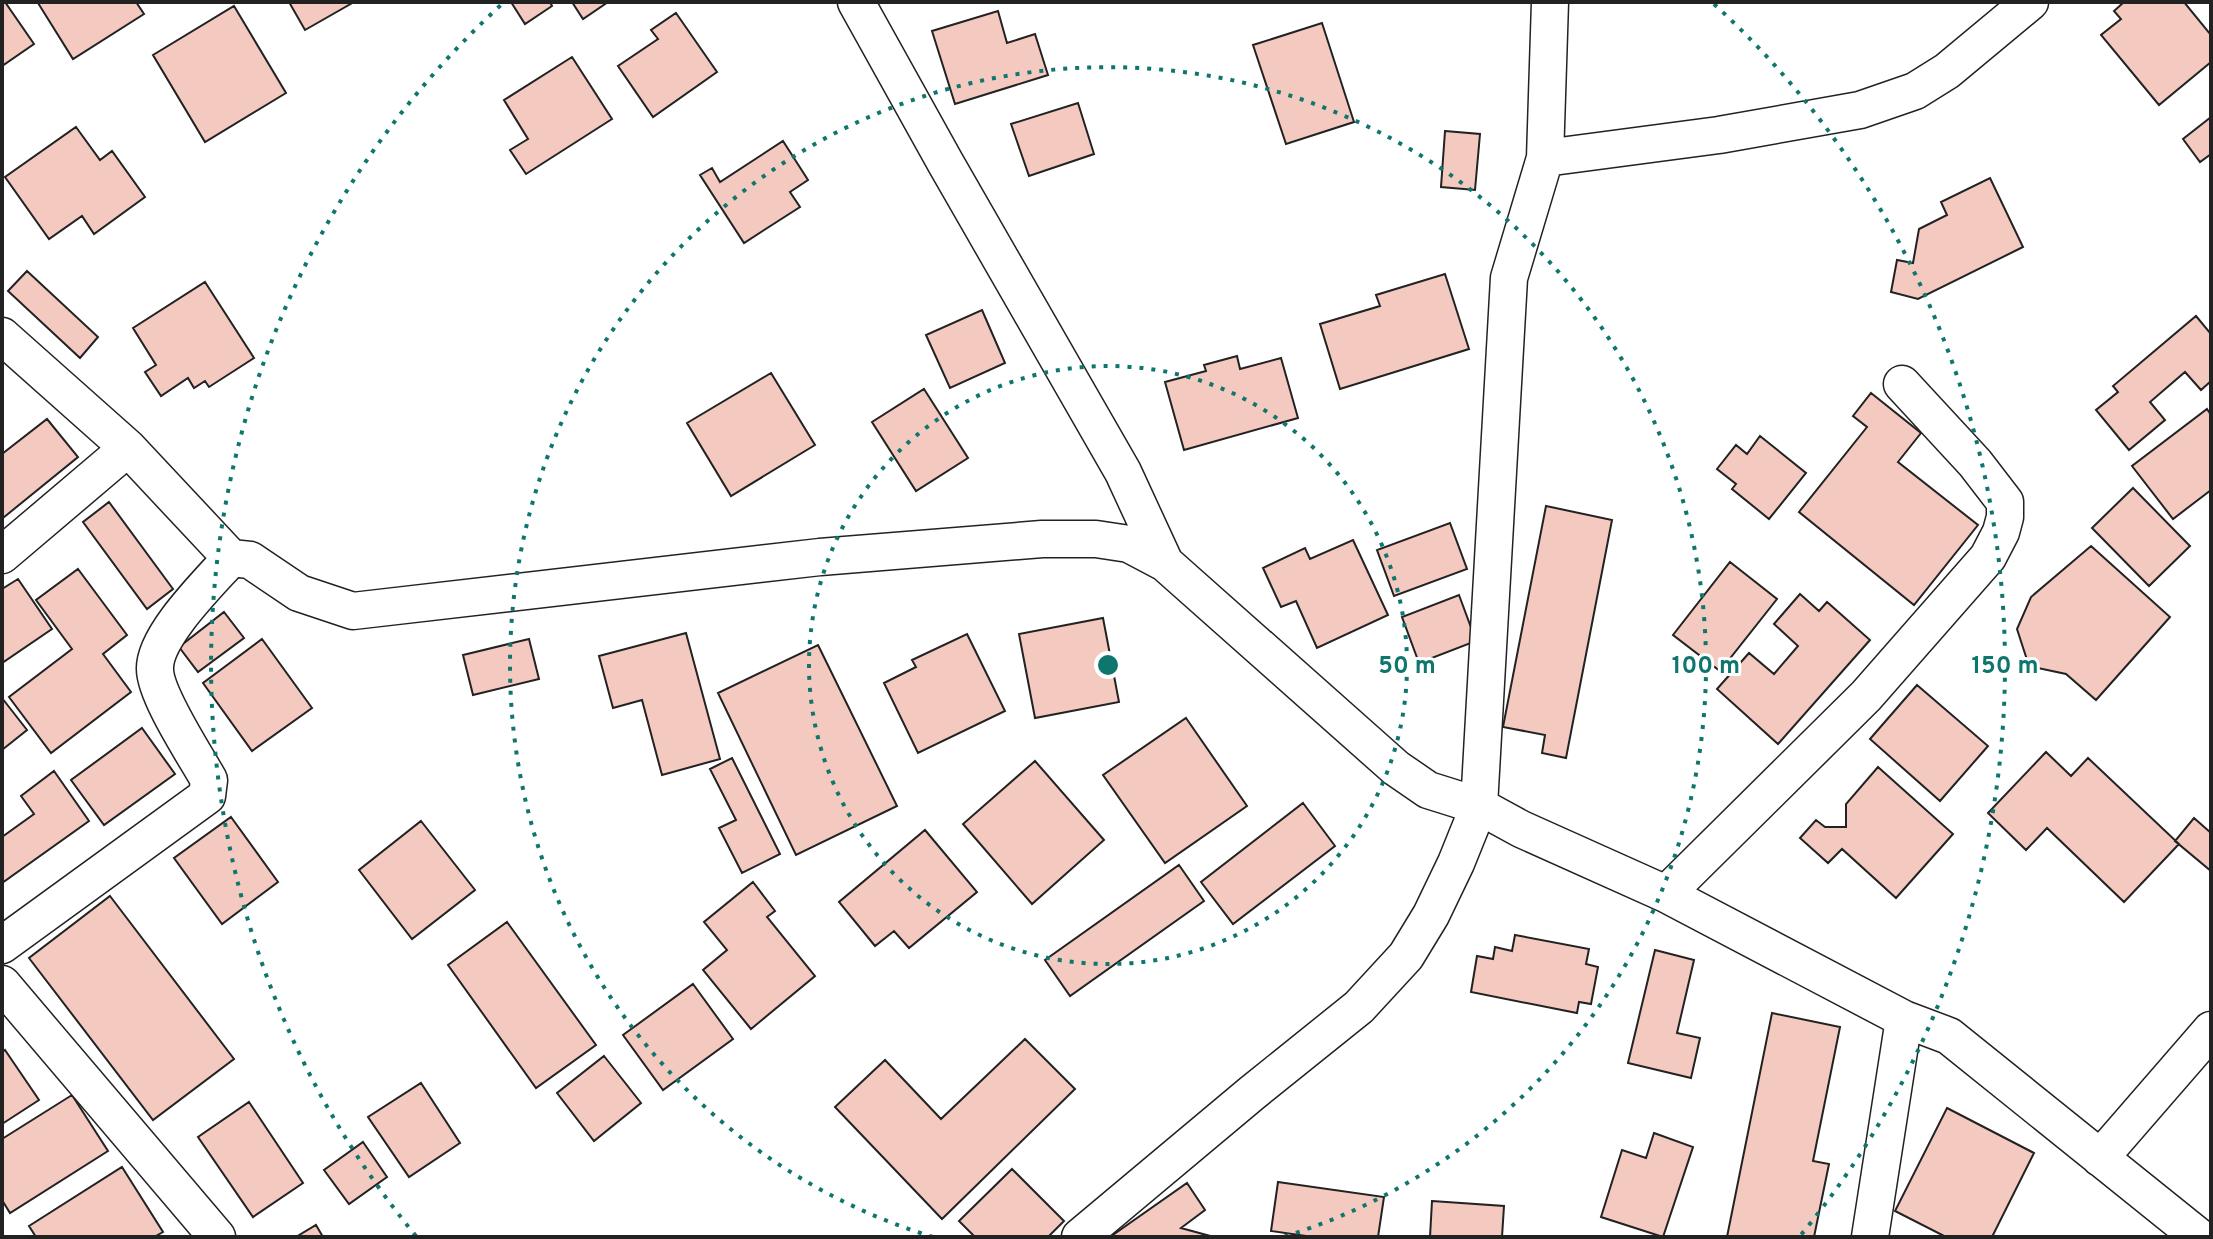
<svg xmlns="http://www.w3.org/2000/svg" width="2213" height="1239" font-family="Overpass,sans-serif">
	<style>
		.building { fill: #f3c9c0; stroke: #222; stroke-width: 2 }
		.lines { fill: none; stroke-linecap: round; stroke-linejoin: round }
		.street-casing { stroke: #222; stroke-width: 39 }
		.street { stroke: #fff; stroke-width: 36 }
		.ring { fill: none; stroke: #0f766e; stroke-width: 4; stroke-dasharray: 4 8 }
		.centre { fill: #0f766e; stroke: #fff; stroke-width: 4 }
		.ring-label { font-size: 24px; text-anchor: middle; font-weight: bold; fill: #0f766e; stroke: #fff; stroke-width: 6; stroke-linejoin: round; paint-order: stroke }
	</style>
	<rect width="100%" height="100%" fill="#fff"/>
	<!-- building -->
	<path class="building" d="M2,2H5L34,44L2,66Z
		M40,2H136L144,14L73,59L38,3Z
		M289,2H354L305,30Z
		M511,2H550L552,6L525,24Z
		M572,2H608L583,19Z
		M2124,2H2184L2211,35V62L2159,105L2101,35L2121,19L2114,11Z
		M234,6L286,93L205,142L153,55Z
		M998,11L1007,43L1035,34L1048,75L955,104L932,31Z
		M676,13L717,72L653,117L618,66L658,39L651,30Z
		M1322,23L1354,122L1286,144L1253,45Z
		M572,57L612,119L526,174L510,150L528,139L504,100Z
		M1078,103L1094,154L1029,176L1011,124Z
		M2211,117V154L2200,162L2183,139Z
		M76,127L100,160L112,151L145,197L94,234L82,216L49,239L5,177Z
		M1445,131L1480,134L1475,190L1441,187Z
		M783,141L808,180L790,192L800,207L744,243L700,175L712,168L720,182Z
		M1990,178L2023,247L1918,299L1891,292L1897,260L1913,263L1919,229L1947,215L1941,202Z
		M27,271L98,337L80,358L8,291Z
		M1445,274L1469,349L1340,389L1320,324L1380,306L1376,295Z
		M205,282L254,358L209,387L205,381L194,388L188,378L161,396L145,372L156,365L133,328Z
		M982,310L1005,363L950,388L926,335Z
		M2196,316L2211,334V381L2201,390L2185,372L2150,402L2165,420L2129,450L2096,410L2118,392L2113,386Z
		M1237,356L1240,369L1281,358L1298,418L1184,450L1165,382L1206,371L1204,365Z
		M771,373L815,445L731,496L687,423Z
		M924,389L968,458L916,491L872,422Z
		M1871,393L1921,433L1898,462L1978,525L1914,605L1799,512L1867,427L1853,416Z
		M2207,409L2211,415V490L2173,519L2132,466Z
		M47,419L78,457L3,518L2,454Z
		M1760,436L1806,473L1769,519L1732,489L1736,484L1717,469L1736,445L1747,454Z
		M2133,488L2190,546L2149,586L2092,528Z
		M109,502L173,589L147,609L83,522Z
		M1546,506L1612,520L1566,758L1542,753L1545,735L1503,727Z
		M1450,523L1467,569L1394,596L1377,550Z
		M1353,540L1388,615L1317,648L1296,601L1281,607L1263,568L1305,548L1310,559Z
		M2091,546L2170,617L2096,700L2066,674L2029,666L2017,629L2031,597Z
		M1730,562L1777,599L1720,671L1673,635Z
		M78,569L127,635L103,654L131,692L51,753L9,697L72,649L36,600Z
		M18,579L52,629L2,663V589Z
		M1800,594L1819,611L1827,602L1870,640L1778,744L1717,689L1749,653L1774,674L1798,646L1774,624Z
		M1459,595L1476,641L1419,663L1402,617Z
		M224,612L244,638L198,672L179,647Z
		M1103,618L1119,702L1035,718L1019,634Z
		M686,633L720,759L662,775L642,700L613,708L599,656Z
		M967,634L1005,711L918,753L884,683L916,667L912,660Z
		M262,639L312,708L252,751L203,683Z
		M529,639L539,679L473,695L463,655Z
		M818,645L897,806L796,855L718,693Z
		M1917,685L1988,746L1940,801L1870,739Z
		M2,698L27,730L2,750Z
		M1186,718L1247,806L1165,863L1103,775Z
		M142,728L175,774L104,825L71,780Z
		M2046,752L2071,776L2088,758L2179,844L2124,902L2047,828L2026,850L1988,813Z
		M732,758L780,854L742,873L719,828L736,820L710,769Z
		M1035,761L1104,840L1032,904L963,824Z
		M1878,767L1953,834L1896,898L1842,849L1828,863L1800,838L1816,820L1825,827H1846V804Z
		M54,771L89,821L2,883V837L34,814L21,796Z
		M1303,803L1335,846L1233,924L1201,882Z
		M231,817L278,882L222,924L174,858Z
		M2194,818L2211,833V871L2175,841Z
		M421,821L475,890L412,939L359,870Z
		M925,830L977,892L909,948L894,931L875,946L839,902Z
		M1179,865L1204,901L1070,996L1045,960Z
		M753,882L775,911L767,917L815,976L751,1029L703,970L727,950L704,922Z
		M110,896L234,1059L153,1120L29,958Z
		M507,922L596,1045L536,1088L448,965Z
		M1515,935L1589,949L1586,964L1598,967L1591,1004L1579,1002L1577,1013L1471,992L1477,956L1493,959L1495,947L1512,951Z
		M1655,950L1694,960L1677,1033L1700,1038L1691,1078L1628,1063Z
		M693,984L733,1039L663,1090L623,1035Z
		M1772,1013L1840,1027L1813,1161L1829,1164L1814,1237H1727Z
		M1025,1039L1075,1089L942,1219L835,1107L885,1060L941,1119Z
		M5,1050L39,1100L2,1124V1052Z
		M604,1056L641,1103L594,1141L557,1093Z
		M421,1083L460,1143L409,1177L368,1117Z
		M72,1095L108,1151L10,1213L2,1200V1139Z
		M249,1102L303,1183L253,1217L198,1137Z
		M1947,1108L2034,1153L1992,1237H1946L1895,1211Z
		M1654,1133L1693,1147L1663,1237L1601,1217L1622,1150L1646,1158Z
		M363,1142L387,1177L349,1204L324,1170Z
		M122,1167L163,1232L154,1237H36L29,1226Z
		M1012,1169L1064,1221L1048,1237H975L959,1221Z
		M1278,1182L1384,1197L1378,1237H1313L1271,1231Z
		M1187,1183L1205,1210L1181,1228L1214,1237H1110Z
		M1432,1201L1504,1206L1502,1237H1430Z
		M316,1225L323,1237H296Z"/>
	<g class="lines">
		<!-- street casing -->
		<g class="street-casing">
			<path id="street" d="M856,2L945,162L1123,472L1165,563
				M1545,158L1719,135L1860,110L1915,91L1947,71L2030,2
				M2,336L128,448L231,558L250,560L299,593L353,611L820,557L1042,539H1096L1129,544L1165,563L1396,768L1428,790L1479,806L1521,829L1666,894L1904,1019L1949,1036L2199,1237
				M2,555L128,448
				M1666,894L1866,696L1988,557L2001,532L2005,517V502L1975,463L1902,384
				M2,945L207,796L209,780C195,755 155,695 155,669C154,636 209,583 231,558
				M2,984L217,1237
				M2100,1158L2211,1030
				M1080,1237L1252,1093L1359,1007L1406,956L1431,915L1456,863L1479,806L1509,278L1545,158L1550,2
				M1870,1237L1904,1019"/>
		</g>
		<!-- street -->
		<use href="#street" class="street"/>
	</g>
	<!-- distance rings -->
	<g class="ring">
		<circle cx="1108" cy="665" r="299"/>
		<path d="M933 1237A598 598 0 1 1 1283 1237"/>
		<path d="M416 1236A897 897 0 0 1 502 4M1714 4A897 897 0 0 1 1800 1236"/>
	</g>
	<circle cx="1108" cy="665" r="12" class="centre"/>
	<g class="ring-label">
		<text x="1407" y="673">50 m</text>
		<text x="1706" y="673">100 m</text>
		<text x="2005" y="673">150 m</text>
	</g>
	<!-- border -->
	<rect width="2213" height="1239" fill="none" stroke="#222222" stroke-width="8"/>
</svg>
